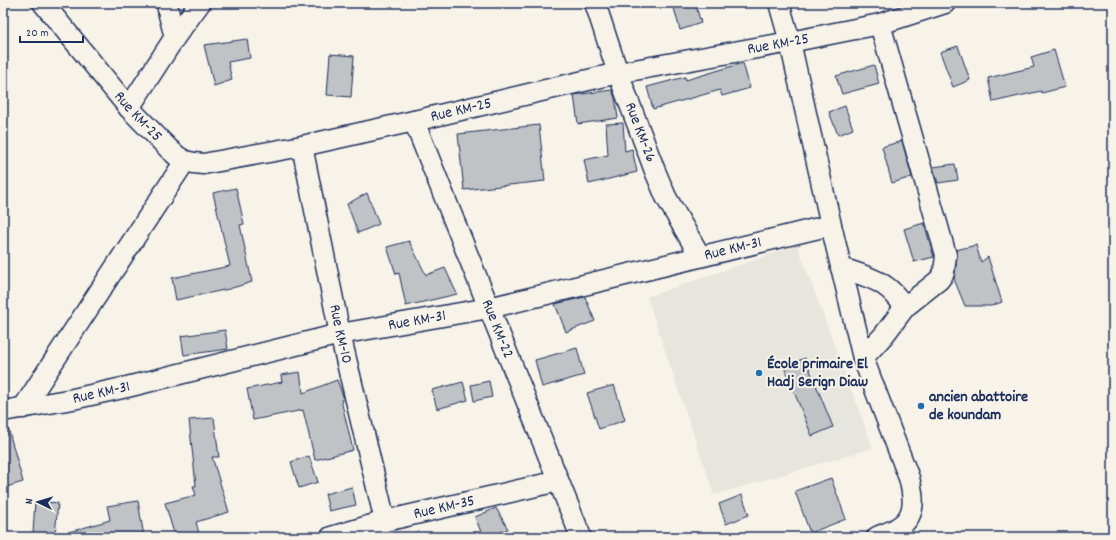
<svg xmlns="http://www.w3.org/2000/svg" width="1116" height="540" font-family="Dekko,sans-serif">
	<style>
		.built { fill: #e6e5de }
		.building { fill: #c0c3c5; stroke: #1b2f5e }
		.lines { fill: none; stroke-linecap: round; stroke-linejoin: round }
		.street-casing { stroke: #1b2f5e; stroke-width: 23 }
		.street { stroke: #f7f3e8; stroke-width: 20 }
		.poi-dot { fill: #1f6fb2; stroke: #f7f3e8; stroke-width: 1.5 }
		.labels { text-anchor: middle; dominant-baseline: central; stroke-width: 4; stroke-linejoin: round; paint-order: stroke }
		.street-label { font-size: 16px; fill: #1b2f5e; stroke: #f7f3e8 }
		.poi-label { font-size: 16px; font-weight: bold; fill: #1b2f5e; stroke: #f7f3e8; text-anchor: start }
	</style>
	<rect width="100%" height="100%" fill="#f7f3e8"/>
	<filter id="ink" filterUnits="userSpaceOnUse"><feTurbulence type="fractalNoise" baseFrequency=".025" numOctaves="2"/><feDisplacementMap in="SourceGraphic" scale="8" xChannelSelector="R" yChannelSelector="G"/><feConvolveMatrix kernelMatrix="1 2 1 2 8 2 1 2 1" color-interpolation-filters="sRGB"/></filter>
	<g filter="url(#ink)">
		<!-- built -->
		<path class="built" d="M797,245L873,448L714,495L647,297Z"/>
		<!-- building -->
		<path class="building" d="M691,3H695L701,23L680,30L674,8Z
			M247,39L250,58L228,62L232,80L214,86L204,45Z
			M958,46L970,80L953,87L940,52Z
			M1054,50L1065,87L1042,93L1041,91L993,102L988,78L1034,67L1031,57Z
			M330,54L354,56L351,97L327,95Z
			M743,63L750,88L722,96L720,90L653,109L647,87L685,77L686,80Z
			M874,65L879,84L842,94L836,76Z
			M612,90L615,98L618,118L578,124L574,95Z
			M845,106L853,129L838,135L829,112Z
			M623,123L625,151L632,149L637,172L589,184L584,160L608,155L606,124Z
			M539,125L545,181L464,190L458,134Z
			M902,141L912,177L892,183L882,147Z
			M955,164L958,180L938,183L933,167Z
			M236,188L244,224L240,225L252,282L229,289L176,300L172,278L230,266L213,193Z
			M367,193L379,224L358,233L347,204Z
			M924,223L934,257L914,262L904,229Z
			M409,241L426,275L445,268L457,294L406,306L399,273L396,274L387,247Z
			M976,245L981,262L988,257L1002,302L991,306H965L954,279L955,274L957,256L956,250Z
			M585,297L595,321L566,332L555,304Z
			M225,330L228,349L184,355L181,336Z
			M577,348L584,375L542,387L535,360Z
			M805,358L833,427L812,436L784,367Z
			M300,372L303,393L337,380L344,399L341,400L353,450L315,460L303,410L253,420L247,389L282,382L281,375Z
			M489,381L492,397L474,401L471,385Z
			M463,382L468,400L437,409L432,390Z
			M614,385L625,420L599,429L587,393Z
			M214,418L219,457H212L229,512L196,522L200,537H175L165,503L196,495L193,486H196L189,420Z
			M3,428H8L23,482L3,488Z
			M309,456L318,482L299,488L291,462Z
			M831,478L846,519L810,533L795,491Z
			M352,487L356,505L329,511L325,494Z
			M742,495L749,515L726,524L719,504Z
			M35,501L58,503L55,535L33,533Z
			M138,501L144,537H69V532L110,520L107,506Z
			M496,508L508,529L488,537H483L475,517Z"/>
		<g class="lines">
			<!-- street casing -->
			<g class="street-casing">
				<g id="street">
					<path id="s1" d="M43,3L129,108L169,149L177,156L185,161L194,163L203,164L302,146L414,121L618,73L790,42L880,24L945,3"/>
					<path d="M167,3L169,15L175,37"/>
					<path id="s2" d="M595,3L618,73L655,171L666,197L700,256"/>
					<path d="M779,3L790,42L831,225L863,358L909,478C914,497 917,517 897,528C891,532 883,534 877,537"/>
					<path d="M129,108L175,37L200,3"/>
					<path id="s3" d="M414,121L581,537"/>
					<path id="s4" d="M302,146L340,334L385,521"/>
					<path d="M841,268C854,272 875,278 885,286C893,291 899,299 905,307"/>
					<path d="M863,358L884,335L905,307L939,280L944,273L946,255L880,24"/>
					<path d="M23,408L185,161"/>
					<path id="s5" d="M3,411L73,399L127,387L340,334L489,308L831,225"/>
					<path id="s6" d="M331,537L385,521L558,481"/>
				</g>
			</g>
			<!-- street -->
			<use href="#street" class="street"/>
		</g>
	</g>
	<!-- markers -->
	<g class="poi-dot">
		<circle cx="759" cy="373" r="4"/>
		<circle cx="921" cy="406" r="4"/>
	</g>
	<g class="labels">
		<!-- street labels -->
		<g class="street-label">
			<text stroke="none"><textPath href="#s1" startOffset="819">Rue KM-25</textPath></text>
			<text stroke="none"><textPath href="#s1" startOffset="495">Rue KM-25</textPath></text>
			<text stroke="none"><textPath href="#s1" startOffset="148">Rue KM-25</textPath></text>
			<text stroke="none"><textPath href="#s2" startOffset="137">Rue KM-26</textPath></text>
			<text stroke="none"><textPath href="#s5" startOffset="748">Rue KM-31</textPath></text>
			<text stroke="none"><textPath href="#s5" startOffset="424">Rue KM-31</textPath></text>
			<text stroke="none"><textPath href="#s3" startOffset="224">Rue KM-22</textPath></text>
			<text stroke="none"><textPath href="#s4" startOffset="192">Rue KM-10</textPath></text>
			<text stroke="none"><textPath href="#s5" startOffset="100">Rue KM-31</textPath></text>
			<text stroke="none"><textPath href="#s6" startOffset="117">Rue KM-35</textPath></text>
		</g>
		<!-- poi labels -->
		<g class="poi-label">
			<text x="767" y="364">École primaire El<tspan x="767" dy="18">Hadj Serign Diaw</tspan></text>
			<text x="929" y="397">ancien abattoire<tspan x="929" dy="18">de koundam</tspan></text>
		</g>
	</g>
	<!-- margin -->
	<rect width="1116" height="540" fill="none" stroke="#f7f3e8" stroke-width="16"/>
	<rect x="8" y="8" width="1100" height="524" fill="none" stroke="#1b2f5e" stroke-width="1.5" filter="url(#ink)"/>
	<!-- north arrow -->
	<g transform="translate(38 502) rotate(275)" stroke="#f7f3e8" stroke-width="3" paint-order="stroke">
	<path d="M0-3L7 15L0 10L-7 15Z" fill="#1b2f5e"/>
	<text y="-6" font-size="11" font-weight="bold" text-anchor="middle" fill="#1b2f5e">N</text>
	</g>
	<!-- scale -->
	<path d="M20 36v6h63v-6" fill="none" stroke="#1b2f5e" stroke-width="2"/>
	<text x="26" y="36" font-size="12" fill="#1b2f5e" stroke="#f7f3e8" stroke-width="3" paint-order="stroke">20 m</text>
</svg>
